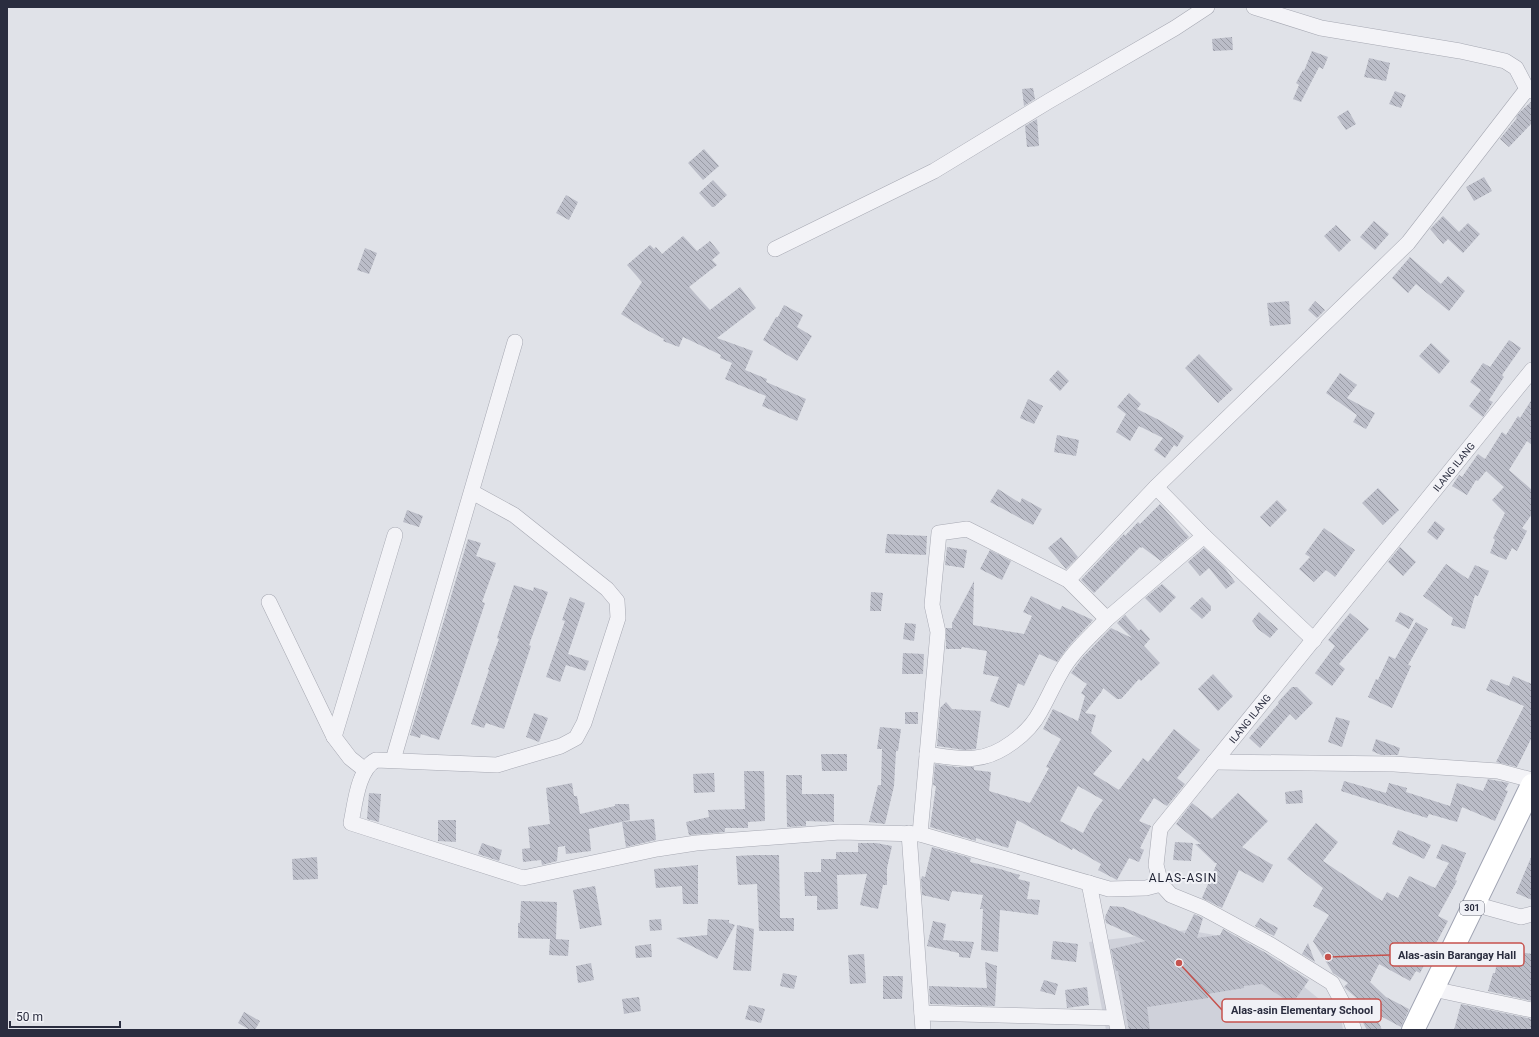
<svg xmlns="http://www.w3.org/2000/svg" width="1539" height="1037" font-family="Roboto,sans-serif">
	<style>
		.built { fill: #cfd1da }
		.building { fill: url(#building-back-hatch); fill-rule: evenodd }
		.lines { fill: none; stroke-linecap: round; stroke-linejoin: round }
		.minor-casing { stroke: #a6a8b2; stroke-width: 16 }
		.primary-casing { stroke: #a0a4b3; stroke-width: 24 }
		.minor { stroke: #f3f3f7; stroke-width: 15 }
		.primary { stroke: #fff; stroke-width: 22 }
		.labels { text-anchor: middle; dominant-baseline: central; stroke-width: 4; stroke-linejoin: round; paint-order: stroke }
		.shield { fill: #f0f1f6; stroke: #656876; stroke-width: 1 }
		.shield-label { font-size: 9px; font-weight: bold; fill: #2a2d3f }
		.street-label { font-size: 10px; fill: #2a2d3f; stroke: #f0f1f6 }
		.quarter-label { font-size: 12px; letter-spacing: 1px; fill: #1c1f30; stroke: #f0f1f6 }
		.leader { fill: none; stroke: #c6524d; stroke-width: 1.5 }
		.callout-dot { fill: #c6524d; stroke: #f0f1f6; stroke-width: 1.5 }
		.callout { fill: #f0f1f6; stroke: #c6524d; stroke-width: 1.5 }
		.callout-label { font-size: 11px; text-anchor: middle; font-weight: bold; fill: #2a2d3f }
	</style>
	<defs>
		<pattern id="building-back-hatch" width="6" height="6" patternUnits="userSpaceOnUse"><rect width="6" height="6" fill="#bbbdc8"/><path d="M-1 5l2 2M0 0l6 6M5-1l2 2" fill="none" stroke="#989aa4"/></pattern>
	</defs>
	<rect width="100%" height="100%" fill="#e0e2e8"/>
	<!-- built -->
	<path class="built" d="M1187,930L1220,936L1302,985L1341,1017L1343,1030H1106L1089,942Z"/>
	<!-- building -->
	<path class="building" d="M1232,37L1233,50L1213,51L1212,39Z
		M1312,51L1328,57L1323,69L1319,67L1301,102L1293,99L1299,85L1296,83L1303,70L1304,71Z
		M1369,58L1390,63L1386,81L1364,77Z
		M1033,88L1035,99L1024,106L1022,89Z
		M1395,91L1406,95L1401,108L1389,104Z
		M1532,101V123L1509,147L1500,139L1517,118L1516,117L1520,112Z
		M1348,110L1356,124L1346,130L1337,117Z
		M1037,119L1039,146L1027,147L1025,126Z
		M704,149L719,166L703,180L688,163Z
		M1484,177L1492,191L1474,201L1466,187Z
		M713,180L727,195L714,207H712L699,193Z
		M566,195L578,202L569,220L556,213Z
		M1443,216L1459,232L1468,223L1480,234L1463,253L1448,239L1443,244L1430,229Z
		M1374,221L1389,234L1375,250L1360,237Z
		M1336,225L1351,240L1339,252L1324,236Z
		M683,236L697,251L710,241L720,253L712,260L717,265L689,287L710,310L740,287L756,308L717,338L753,351L745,370L767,379L766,382L806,399L797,421L762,406L766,396L725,379L732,363L720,358L721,355L683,337L679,347L663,341L664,339L645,329L621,314L642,282L627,265L650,245L654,249L656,247L662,254Z
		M365,248L377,253L369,274L357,270Z
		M1410,257L1441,284L1448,276L1465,291L1449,311L1416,284L1408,293L1392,278Z
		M1289,301L1291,324L1270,326L1267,303Z
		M1315,301L1325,310L1317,318L1308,310Z
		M784,305L803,315L797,327L812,336L797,361L763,340L776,317H778Z
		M1509,340L1521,348L1502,375L1504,377L1489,400L1493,402L1483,417L1469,406L1481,390L1470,382L1483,363L1490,367Z
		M1431,343L1450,361L1439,374L1419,356Z
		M1199,354L1233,389L1218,403L1185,368Z
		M1058,370L1069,381L1060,391L1049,380Z
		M1340,373L1357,385L1347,398L1375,413L1366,429L1353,422L1357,415L1326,393Z
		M1129,393L1141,404L1137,409L1161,421L1184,436L1177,447L1174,445L1165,458L1154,450L1163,438L1139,426L1130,441L1116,432L1126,414L1117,407Z
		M1028,399L1043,406L1034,424L1020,418Z
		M1532,399V445L1527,441L1509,470L1532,490V514L1522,528L1527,531L1517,551L1512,548L1506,560L1490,553L1495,540L1493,538L1505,513L1492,500L1504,487L1486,471L1478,481L1476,480L1467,495L1452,486L1459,475L1462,477L1478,454L1485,459L1502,432L1506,435L1518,416L1520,418Z
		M1057,435L1079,440L1076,456L1054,452Z
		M1378,488L1399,510L1383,525L1362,503Z
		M998,489L1020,503L1022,498L1042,509L1033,525L990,502Z
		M1277,500L1287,510L1270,527L1260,517Z
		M1160,504L1189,537L1161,561L1142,547L1141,548L1140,547L1094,593L1081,580L1124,534L1125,536L1138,522L1140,524Z
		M407,510L423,516L419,527L403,522Z
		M1435,521L1445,529L1437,540L1427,532Z
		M1324,528L1355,550L1335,577L1326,570L1314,582L1299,569L1310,557L1305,554Z
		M887,534L927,536L926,555L885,553Z
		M1061,537L1078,557L1066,569L1048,548Z
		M468,539L481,543L476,556L496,563L482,602L485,603L458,686L439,740L421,734L420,738L410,735Z
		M947,547L967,550L964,568L945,565Z
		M1400,547L1416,562L1403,576L1388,562Z
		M1204,548L1224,567L1235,582L1226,589L1209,568L1200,576L1188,562Z
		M990,550L1011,561L1002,580L980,569Z
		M1446,564L1468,579L1475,565L1489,571L1478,596L1475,595L1465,629L1451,625L1453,618L1423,596Z
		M974,581L973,625L1024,634L1032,616L1023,612L1031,596L1060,610L1062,606L1093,620L1069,646L1057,662L1039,654L1024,686L1018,683L1009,708L990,701L999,677L983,674L987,651L962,647L961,649H946V628H952V623Z
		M1162,584L1176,597L1160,613L1145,598Z
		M514,585L533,591L534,587L548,592L529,645L531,646L504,729L486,723L484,728L471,724L489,670L488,669L499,639L497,638Z
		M871,592L883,593L881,611H870Z
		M570,597L585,603L568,654L589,661L585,671L566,665L560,682L546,677L565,621L562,620Z
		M1202,597L1211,606V610L1202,619L1190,608Z
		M1259,612L1278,629L1270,638L1258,629L1252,621Z
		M1400,612L1414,619L1409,629L1395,621Z
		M1350,613L1369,629L1339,664L1345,669L1332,686L1315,673L1335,646L1328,640Z
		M1125,615L1139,631L1141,629L1150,639L1144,646L1160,663L1141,681L1139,679L1121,699H1117L1103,688L1102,691L1085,713L1096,715L1091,733L1112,751L1093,774L1119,790L1143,758L1148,762L1174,729L1200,750L1177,778L1185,784L1167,806L1154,798L1139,821L1151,826L1140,848L1144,850L1139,862L1129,858L1117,880L1098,870L1101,864L1073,848L1072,850L1017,820L1008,848L976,838V841L930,827L936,786L933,785L935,764L957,767H974V770L991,772L989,791L1030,803L1049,768L1046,767L1061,739L1043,729L1053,709L1078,721L1085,696L1081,693L1087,684L1071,673L1082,658L1111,628L1132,638L1117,623ZM1078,786L1103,800L1094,812L1083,833L1060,821Z
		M1416,622L1428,629L1408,665L1411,666L1392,708L1368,697L1376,679L1378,680L1389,656L1395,659Z
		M905,623L916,624L914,641L903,639Z
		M903,653L924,654L923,674H902Z
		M1213,674L1233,696L1218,711L1198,689Z
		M1513,676L1532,684V737L1517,767L1496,762L1524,706L1486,690L1491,679L1509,686Z
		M1292,687H1297L1313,703L1296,720L1290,714L1260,748L1249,738L1279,703L1278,702Z
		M946,702L952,709L981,711L976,749L964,750L937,746L940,708Z
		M905,712H918V724H905Z
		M534,713L548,718L539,742L526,737Z
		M1336,717L1350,721L1342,747L1328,742Z
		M880,727L901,729L898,751H896L894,786L885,824L869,822L878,785H881L882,749H877Z
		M1376,739L1400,748L1398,755H1381L1372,751Z
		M821,754H847V771H822Z
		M744,771H764L765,821L748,822V828H725V832L689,835L686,822L709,817L708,810L745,809Z
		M714,773L715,792L694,793L693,774Z
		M786,775H802V794H834V822L806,821V826L787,827Z
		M1488,779L1509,783L1505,790L1508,791L1495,821L1462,807L1457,822L1429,814L1427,818L1341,791L1344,781L1386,793L1389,783L1407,788L1406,792L1450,806L1457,783L1483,791Z
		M572,783L574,796H577L580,814L615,806V804H629L630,820L589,829L591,851L566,854L565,846L558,847L557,861L542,865L541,860L523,862L522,849L530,848L528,827L550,824L546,788Z
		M1302,790L1303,803L1286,804L1285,792Z
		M369,793L381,794L379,822L367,819Z
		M1238,793L1268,821L1242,847L1273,865L1263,883L1239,870L1222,908L1202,898L1217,863H1215L1195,844H1201L1176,824L1192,803L1212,819Z
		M654,819L656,840L626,847L622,822Z
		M438,820H456V842L438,841Z
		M1316,823L1338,842L1323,861L1382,901L1387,892L1398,898L1409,876L1435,888L1449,863L1436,858L1442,844L1466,853L1455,880L1457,881L1438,916L1448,921L1420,973L1416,971L1410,981L1379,964L1370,982L1386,997L1409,1009L1401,1027L1375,1013L1382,1030H1367L1359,1015L1369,1009L1345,988L1344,987L1348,983L1333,973L1313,941L1329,915L1313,906L1323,888L1287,859Z
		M1398,830L1431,845L1424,859L1392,844Z
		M1175,842L1193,843L1191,861L1173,860Z
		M482,843L502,850L499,861L478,854Z
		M858,843H876L892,846L887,868V885H883L878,909L860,905L867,874L837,875L838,909L817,910V896H805L804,872H821V859H836V852H858Z
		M932,847L971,858L970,862L1000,869L1020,875L1018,879L1030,882L1027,899L1040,900L1038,915L1000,910L998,952L981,950L983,909H980L983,895L952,891L949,901L922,895L921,880L922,876L925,877Z
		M755,855H779L780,918H794V931H759L757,884L738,885L736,856Z
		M1532,855V900L1516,893Z
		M317,857L318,879L293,880L292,859Z
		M698,865V904H683L682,886L656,888L654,869Z
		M595,886L602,925L580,929L573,890Z
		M521,901L557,902L556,939L569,940L568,956L549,955L550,939L518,938V923H520Z
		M1110,906L1123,907L1184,933V935L1194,914L1203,918L1197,938L1220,935L1223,929L1266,953L1309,980L1292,1004L1262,984L1244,986V988L1207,994L1208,998L1147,1007L1150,1030H1129L1118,971H1116L1111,949L1146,941L1106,923L1105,917Z
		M1260,918L1278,928L1274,936L1255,926Z
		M661,919L662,930L650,931L649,920Z
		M708,919L729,920V923L735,925L717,959L676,938L707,935Z
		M933,921L946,924L943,940L974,942L970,958L959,957V953L927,946Z
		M737,925L754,929L751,971L733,970Z
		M1053,941L1078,944L1076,962L1051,959Z
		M1308,943L1315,962L1302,954Z
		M651,944L652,957L636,958L635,946Z
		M1499,949L1532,954V1001L1488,991L1493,973H1495Z
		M864,954L866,983L850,984L848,955Z
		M985,962L997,966L995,1006L930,1004L929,986L987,988Z
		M591,963L594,980L578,983L576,966Z
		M783,973L797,976L794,989L780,986Z
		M883,976H903L902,999H883Z
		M1044,980L1058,984L1055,995L1040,991Z
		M1087,987L1089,1005L1067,1008L1065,990Z
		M639,997L641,1011L624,1014L622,999Z
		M1461,1004L1532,1019V1030H1454Z
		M749,1005L765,1009L761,1023L745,1019Z
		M244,1012L260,1021L255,1030H250L238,1023Z"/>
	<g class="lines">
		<!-- minor casing -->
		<g class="minor-casing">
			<g id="minor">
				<path d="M1254,7L1321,28L1460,51L1505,61L1516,68L1527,89"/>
				<path d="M775,249L934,171L1049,101L1175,28L1207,7"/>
				<path d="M1156,487L1204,536L1314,640"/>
				<path d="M472,492L514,515L607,589L617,601L618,618L584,723L576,738L561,746L497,765L376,760C358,769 355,804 351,823L523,878L657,849L696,843L840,832L920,834L1109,889L1146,888L1161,884"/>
				<path d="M1068,580L1156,487L1408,243L1527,89L1532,91"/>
				<path d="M269,602L334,737L350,758L365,770"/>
				<path d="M334,737L395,535"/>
				<path d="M927,754C941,756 962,760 975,758C1000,756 1029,733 1040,712C1047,700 1053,686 1060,674C1071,653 1091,636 1107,619"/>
				<path d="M393,760L515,342"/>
				<path d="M1214,762L1394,764L1498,771L1532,780"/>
				<path d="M909,833L923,1030"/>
				<path d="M920,834L938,632L932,605L939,533L967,529L1068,580L1107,619L1204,536"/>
				<path d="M1089,883L1118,1030"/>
				<path d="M1474,904L1521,917L1532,914"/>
				<path d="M1433,989L1532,1010"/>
				<path d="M922,1013L1115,1018"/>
				<path id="s1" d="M1354,1030L1349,1015L1332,983L1271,945L1203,908L1171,895L1161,884L1156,865L1160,829L1532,370"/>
			</g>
		</g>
		<!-- primary casing -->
		<g class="primary-casing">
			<path id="primary" d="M1413,1030L1532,785"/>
		</g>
		<!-- minor -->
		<use href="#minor" class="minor"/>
		<!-- primary -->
		<use href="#primary" class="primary"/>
	</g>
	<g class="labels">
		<!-- shield labels -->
		<rect class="shield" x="1460" y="901" width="24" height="14" rx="3"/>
		<g class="shield-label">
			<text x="1472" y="908">301</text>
		</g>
		<!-- street labels -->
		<g class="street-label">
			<text stroke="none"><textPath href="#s1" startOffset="773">ILANG ILANG</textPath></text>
			<text stroke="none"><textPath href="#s1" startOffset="449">ILANG ILANG</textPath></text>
		</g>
		<!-- quarter labels -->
		<g class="quarter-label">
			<text x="1183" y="878">ALAS-ASIN</text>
		</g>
	</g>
	<!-- callouts -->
	<path class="leader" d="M1328 957L1390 955M1179 963L1222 1010"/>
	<g class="callout-dot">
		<circle cx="1328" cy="957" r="4"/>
		<circle cx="1179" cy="963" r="4"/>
	</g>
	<g class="callout">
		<rect x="1390" y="943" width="134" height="23" rx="4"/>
		<rect x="1222" y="999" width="159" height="23" rx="4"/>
	</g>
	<g class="callout-label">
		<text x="1457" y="959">Alas-asin Barangay Hall</text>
		<text x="1302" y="1014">Alas-asin Elementary School</text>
	</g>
	<!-- border -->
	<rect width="1539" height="1037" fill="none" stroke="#2a2d3f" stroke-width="16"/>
	<!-- scale -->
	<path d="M10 1021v6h110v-6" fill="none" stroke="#2a2d3f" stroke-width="2"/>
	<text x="16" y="1021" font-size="12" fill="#2a2d3f" stroke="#f0f1f6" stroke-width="3" paint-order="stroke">50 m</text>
</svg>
